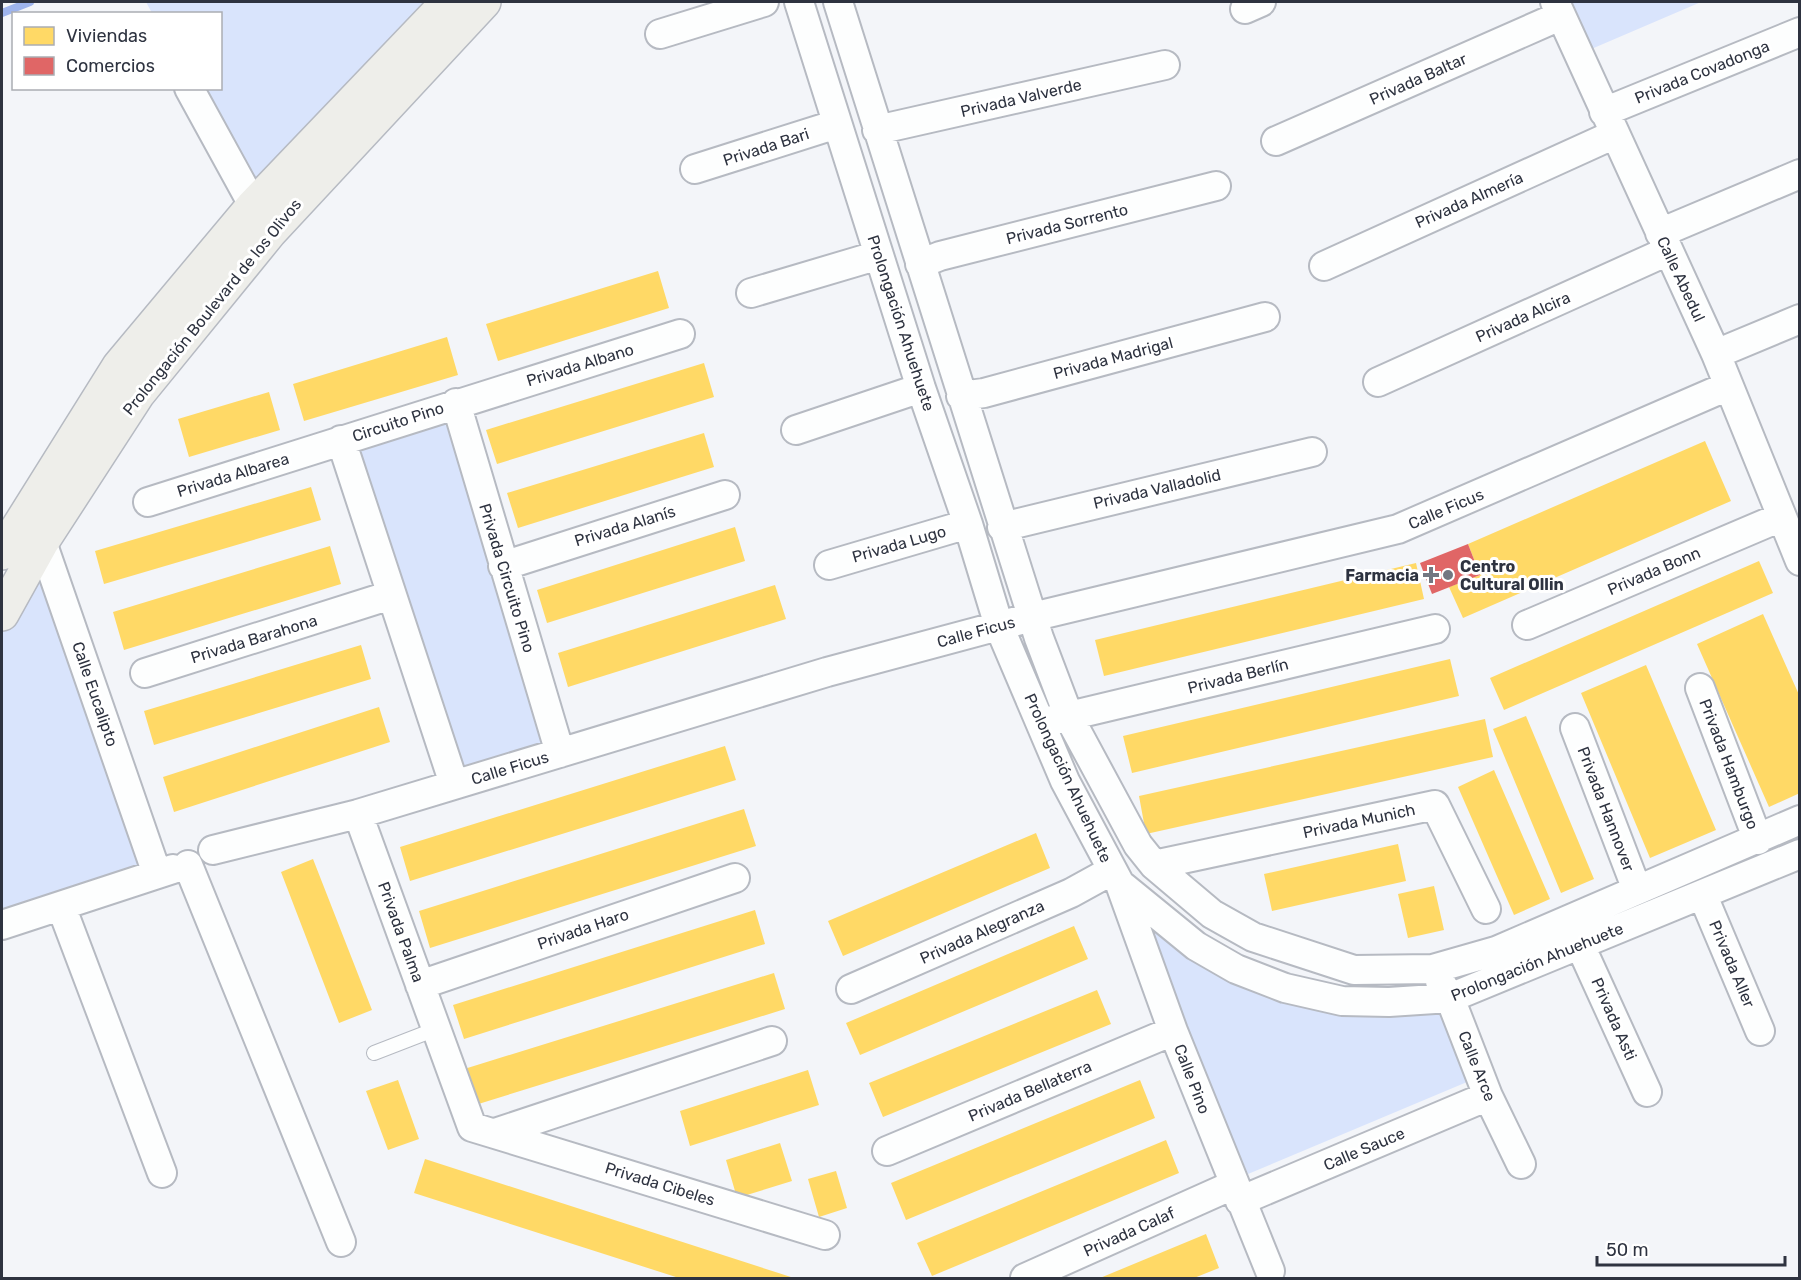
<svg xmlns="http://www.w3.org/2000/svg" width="1801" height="1280" font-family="Rubik,sans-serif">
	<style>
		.green { fill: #d9e4fc }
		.homes { fill: #ffd966 }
		.shops { fill: #e06666 }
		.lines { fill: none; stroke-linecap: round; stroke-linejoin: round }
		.stream { stroke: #9eb4ed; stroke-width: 8 }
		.lane-casing { stroke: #b6bac2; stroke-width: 16 }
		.street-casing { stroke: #b6bac2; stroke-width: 32 }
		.secondary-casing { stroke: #b6bac2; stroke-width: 36 }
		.lane { stroke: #fdfefe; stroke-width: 14 }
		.street { stroke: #fdfefe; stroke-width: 28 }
		.secondary { stroke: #eeeeea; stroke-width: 33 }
		.poi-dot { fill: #737781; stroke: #fff; stroke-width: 2 }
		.labels { text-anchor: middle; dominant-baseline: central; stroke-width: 6; stroke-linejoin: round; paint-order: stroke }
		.street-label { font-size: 16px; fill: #2e3340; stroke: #fff }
		.poi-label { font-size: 16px; font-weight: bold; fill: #2e3340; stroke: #fff; text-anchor: start }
	</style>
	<rect width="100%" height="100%" fill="#f3f5f9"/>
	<!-- green -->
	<path class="green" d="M146,2H436L246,213L188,89L220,88V14L152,13Z
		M1556,2H1701L1575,56Z
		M456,406L556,743L451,774L341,442Z
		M41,542L151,864L2,918V614Z
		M1137,919L1227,978L1335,1012L1441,1015L1467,1082L1248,1174Z"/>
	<!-- homes -->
	<path class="homes" d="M658,271L669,308L498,361L486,324Z
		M447,337L458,375L304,421L293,384Z
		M704,363L714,397L497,464L486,430Z
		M269,392L280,430L189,457L178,419Z
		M704,433L714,467L518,528L507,493Z
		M1705,441L1731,501L1463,618L1449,587L1480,575L1468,544Z
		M311,487L321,520L104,584L95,551Z
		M735,527L745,561L547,623L537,590Z
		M330,546L341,584L124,650L113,612Z
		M1759,561L1773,593L1504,710L1490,678Z
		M1416,563L1424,599L1104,676L1095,640Z
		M775,585L786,619L568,687L558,653Z
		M1763,614L1800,697V793L1769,807L1697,644Z
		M361,645L371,679L154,745L144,711Z
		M1450,659L1459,696L1132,773L1123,736Z
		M1646,665L1716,830L1650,858L1581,693Z
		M379,707L390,742L174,812L163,777Z
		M1526,716L1594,879L1561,893L1493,729Z
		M1485,719L1493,757L1146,834L1139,796Z
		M725,746L736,780L410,881L400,847Z
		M1494,770L1550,899L1514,915L1458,787Z
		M744,809L756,846L430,948L419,911Z
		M1036,833L1050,868L843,956L828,921Z
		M1398,844L1406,881L1272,911L1264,874Z
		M313,859L372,1010L339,1023L281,872Z
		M1434,886L1444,930L1408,938L1398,894Z
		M755,910L765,944L464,1039L453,1005Z
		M1074,926L1088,959L860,1055L846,1023Z
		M774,973L785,1009L472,1106L461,1070Z
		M1097,990L1111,1024L883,1117L869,1083Z
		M808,1070L819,1105L690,1146L680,1111Z
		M398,1080L419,1139L388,1150L366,1091Z
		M1140,1080L1155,1118L906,1220L891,1183Z
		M1166,1140L1179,1173L932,1276L917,1243Z
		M780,1143L792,1181L737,1198L726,1160Z
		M425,1159L794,1278H679L414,1193Z
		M836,1171L847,1208L819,1217L808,1179Z
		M1206,1234L1219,1268L1194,1278H1100Z"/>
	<!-- shops -->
	<path class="shops" d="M1468,544L1480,575L1432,594L1420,563Z"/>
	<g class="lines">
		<!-- stream -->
		<path class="stream" d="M2,13L30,2"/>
		<!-- lane casing -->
		<g class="lane-casing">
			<path id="lane" d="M374,1053L436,1029"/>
		</g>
		<!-- street casing -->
		<g class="street-casing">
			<path id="street" d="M799,2L921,388L968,524L999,626L1065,781L1120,884L1196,946L1236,969L1285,988L1342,1001L1389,1002L1450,998L1800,854
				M838,2L1039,638L1069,717L1138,845L1154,865L1212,914L1253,937L1354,970L1433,969L1496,951L1800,820
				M1555,2L1716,354L1800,561
				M1245,9L1261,2
				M660,34L764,2
				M189,88L263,223
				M1604,112L1800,32
				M877,130L1165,65
				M1276,141L1560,16
				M695,169L837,124
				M1660,233L1800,174
				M920,264L940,256L1216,186
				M1324,266L1615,134
				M751,293L879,255
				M1716,354L1800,319
				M1378,382L1668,251
				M961,396L984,393L1265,317
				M456,403L560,753
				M796,430L921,388
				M341,440L454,784
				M148,502L680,334
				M1002,527L1312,452
				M29,533L42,542L157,874
				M829,565L968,524
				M503,566L725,495
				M1527,625L1781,517
				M145,673L391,595
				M1700,688L1758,840
				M1052,720L1435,629
				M1575,728L1637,890
				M358,814L472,1127L825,1235
				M213,850L358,814L827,672L1032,617L1398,529L1728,386
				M188,865L341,1242
				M1154,865L1435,805L1486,909
				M1120,884L1173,1031L1270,1271
				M1703,896L1760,1031
				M61,906L162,1173
				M2,925L173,869
				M1580,945L1647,1092
				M1440,981L1450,998L1488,1096L1521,1164
				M420,985L735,878
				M851,989L1071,893L1111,871
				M495,1133L772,1041
				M887,1151L1173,1031
				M1240,1201L1488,1096
				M1025,1278L1233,1185"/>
		</g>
		<!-- secondary casing -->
		<g class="secondary-casing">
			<path id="secondary" d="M2,553L119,366L252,207L448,2
				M2,614L42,542L138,394L270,232L484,2"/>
		</g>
		<!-- lane -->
		<use href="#lane" class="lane"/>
		<!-- street -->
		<use href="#street" class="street"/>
		<!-- secondary -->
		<use href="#secondary" class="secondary"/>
	</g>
	<!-- markers -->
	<g class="poi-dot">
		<path d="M1428 566h6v6h6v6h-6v6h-6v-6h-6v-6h6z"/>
		<circle cx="1448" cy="575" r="6"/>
	</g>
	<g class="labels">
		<!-- street labels -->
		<g class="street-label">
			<text transform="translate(1702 72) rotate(-22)">Privada Covadonga</text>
			<text transform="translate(1418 79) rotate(-24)">Privada Baltar</text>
			<text transform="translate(1021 98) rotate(-13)">Privada Valverde</text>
			<text transform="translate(766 147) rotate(-18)">Privada Bari</text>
			<text transform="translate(1469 200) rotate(-24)">Privada Almería</text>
			<text transform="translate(1067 224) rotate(-14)">Privada Sorrento</text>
			<text transform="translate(1681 279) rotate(65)">Calle Abedul</text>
			<text transform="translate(212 307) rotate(-51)">Prolongación Boulevard de los Olivos</text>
			<text transform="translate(1523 317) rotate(-24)">Privada Alcira</text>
			<text transform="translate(901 323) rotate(72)">Prolongación Ahuehuete</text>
			<text transform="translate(1113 358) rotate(-15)">Privada Madrigal</text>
			<text transform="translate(580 365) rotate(-17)">Privada Albano</text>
			<text transform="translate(398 422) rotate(-18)">Circuito Pino</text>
			<text transform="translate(233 475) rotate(-17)">Privada Albarea</text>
			<text transform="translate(1157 489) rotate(-13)">Privada Valladolid</text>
			<text transform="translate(1446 509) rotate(-23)">Calle Ficus</text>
			<text transform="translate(625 526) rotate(-17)">Privada Alanís</text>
			<text transform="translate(899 544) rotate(-16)">Privada Lugo</text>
			<text transform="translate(1654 571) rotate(-23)">Privada Bonn</text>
			<text transform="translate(507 578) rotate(73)">Privada Circuito Pino</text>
			<text transform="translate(976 632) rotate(-15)">Calle Ficus</text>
			<text transform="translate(254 639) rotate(-17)">Privada Barahona</text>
			<text transform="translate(1238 676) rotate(-14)">Privada Berlín</text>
			<text transform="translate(95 694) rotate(71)">Calle Eucalipto</text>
			<text transform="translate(1729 764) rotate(69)">Privada Hamburgo</text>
			<text transform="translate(510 768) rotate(-17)">Calle Ficus</text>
			<text transform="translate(1068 778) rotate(65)">Prolongación Ahuehuete</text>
			<text transform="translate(1606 809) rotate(69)">Privada Hannover</text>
			<text transform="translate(1359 821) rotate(-12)">Privada Munich</text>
			<text transform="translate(583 929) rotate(-19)">Privada Haro</text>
			<text transform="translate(401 932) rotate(70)">Privada Palma</text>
			<text transform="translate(982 932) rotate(-24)">Privada Alegranza</text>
			<text transform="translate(1537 962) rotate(-22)">Prolongación Ahuehuete</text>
			<text transform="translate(1732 964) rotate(67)">Privada Aller</text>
			<text transform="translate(1614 1019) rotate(66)">Privada Asti</text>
			<text transform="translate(1477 1066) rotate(68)">Calle Arce</text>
			<text transform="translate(1192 1079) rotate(69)">Calle Pino</text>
			<text transform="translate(1030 1091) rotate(-23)">Privada Bellaterra</text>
			<text transform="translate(1364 1149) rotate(-23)">Calle Sauce</text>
			<text transform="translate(660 1184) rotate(17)">Privada Cibeles</text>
			<text transform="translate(1129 1232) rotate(-24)">Privada Calaf</text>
		</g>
		<!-- poi labels -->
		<g class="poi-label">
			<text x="1460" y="566">Centro<tspan x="1460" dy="18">Cultural Ollin</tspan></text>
			<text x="1419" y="575" text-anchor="end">Farmacia</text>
		</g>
	</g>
	<!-- border -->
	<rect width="1801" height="1280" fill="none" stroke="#2e3340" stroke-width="6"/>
	<!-- legend -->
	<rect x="12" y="12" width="210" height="78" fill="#ffffff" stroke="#abadb3" stroke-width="1.5"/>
	<rect x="24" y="27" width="30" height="18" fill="#ffd966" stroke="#abadb3" stroke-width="1.5"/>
	<text x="66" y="42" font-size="18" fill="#2e3340">Viviendas</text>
	<rect x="24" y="57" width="30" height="18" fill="#e06666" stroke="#abadb3" stroke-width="1.5"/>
	<text x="66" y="72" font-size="18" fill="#2e3340">Comercios</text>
	<!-- scale -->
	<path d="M1597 1256v9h188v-9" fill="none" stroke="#2e3340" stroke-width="3"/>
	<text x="1606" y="1256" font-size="18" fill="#2e3340" stroke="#ffffff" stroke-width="4.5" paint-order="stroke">50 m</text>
</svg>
